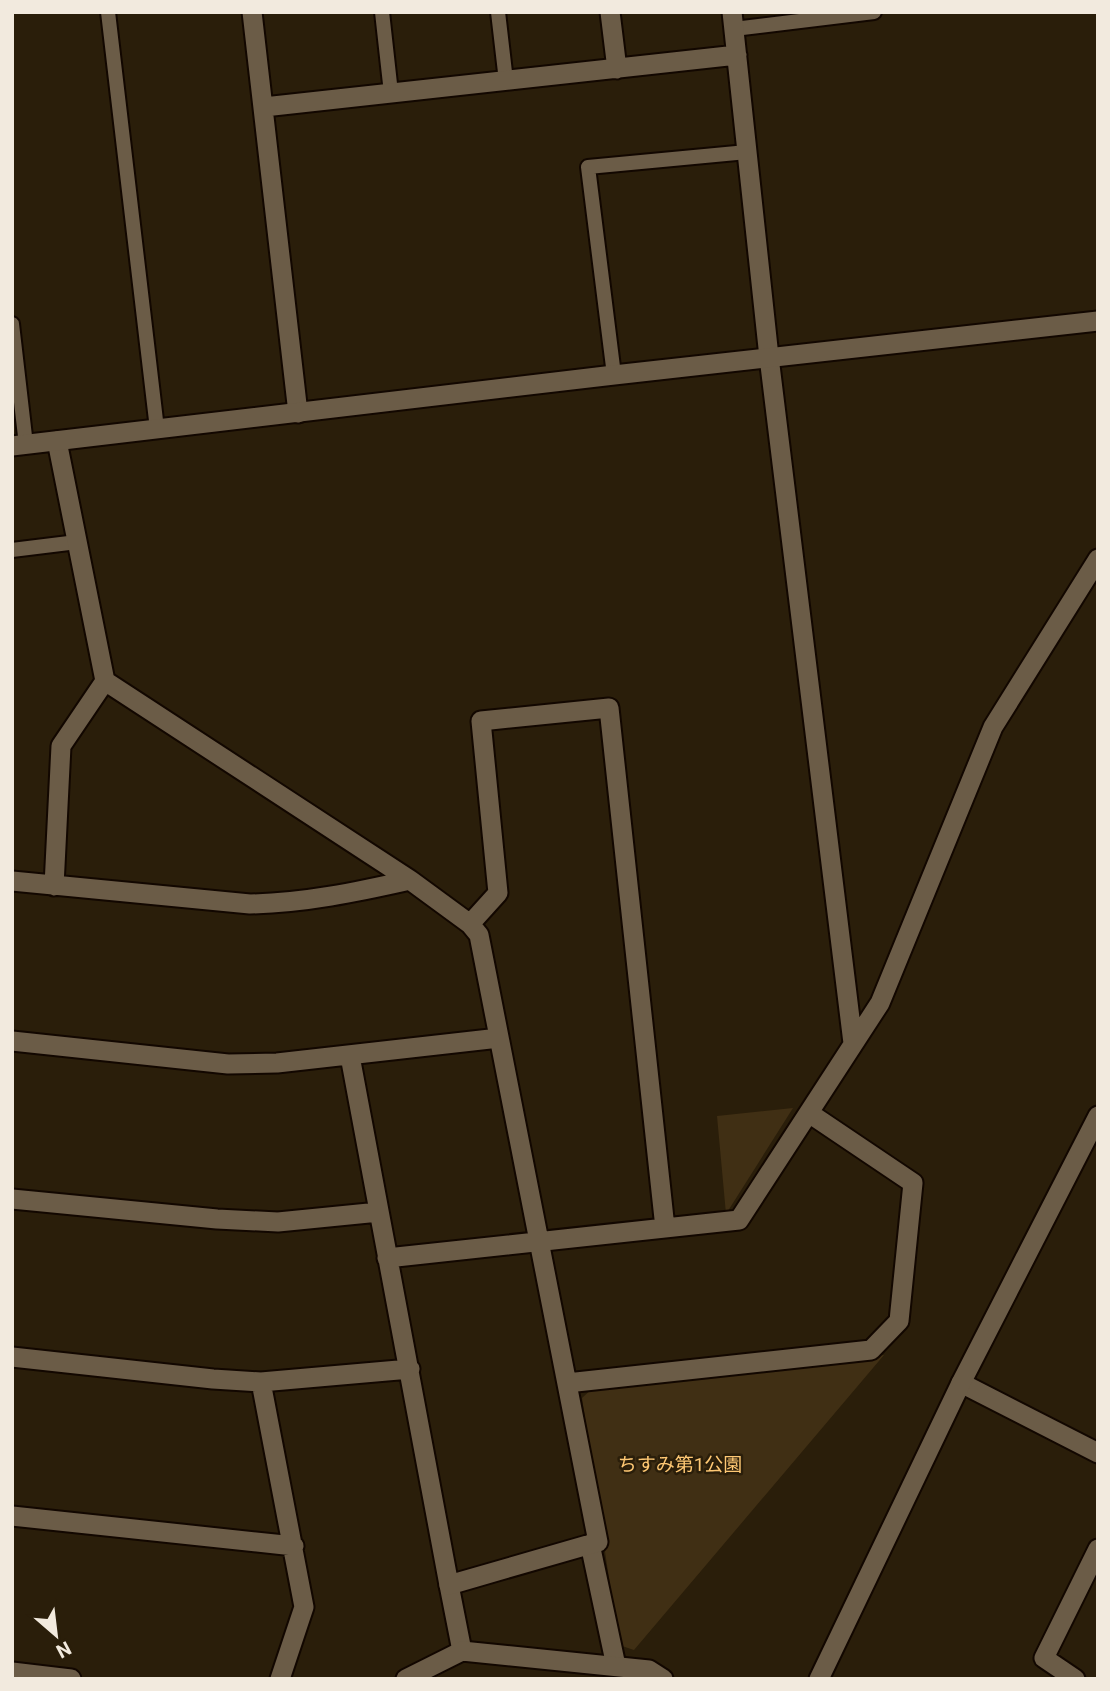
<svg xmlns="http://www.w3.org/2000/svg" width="1110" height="1691" font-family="Roboto,'Noto Sans JP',sans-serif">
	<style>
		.green { fill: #402f14 }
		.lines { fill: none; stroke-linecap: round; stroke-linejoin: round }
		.service-casing { stroke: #120700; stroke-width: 18 }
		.pedestrian-casing { stroke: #120700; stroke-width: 23 }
		.minor-casing { stroke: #120700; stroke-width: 23 }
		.tertiary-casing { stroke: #120700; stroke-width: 23 }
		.service { stroke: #6b5c47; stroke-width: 14 }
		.pedestrian { stroke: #6b5c47; stroke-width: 19 }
		.minor { stroke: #6b5c47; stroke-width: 19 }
		.tertiary { stroke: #6b5c47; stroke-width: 19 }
		.labels { text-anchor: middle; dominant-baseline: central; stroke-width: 5; stroke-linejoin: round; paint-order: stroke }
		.park-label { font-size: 19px; fill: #fec874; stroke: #2a1e0a }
	</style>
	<rect width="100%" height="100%" fill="#2a1e0a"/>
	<!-- green -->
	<path class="green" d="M793,1108L726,1214L717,1116Z
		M884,1355L634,1650L619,1645L582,1398L595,1386Z"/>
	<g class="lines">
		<!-- service casing -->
		<g class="service-casing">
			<path id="service" d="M108,12L157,429
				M382,12L391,93
				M498,12L506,81
				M734,29L874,12
				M12,324L26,445
				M614,375L588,167L747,152
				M12,550L77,542"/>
		</g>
		<!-- pedestrian casing -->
		<g class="pedestrian-casing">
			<path id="pedestrian" d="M590,1544L616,1666
				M449,1585L462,1651"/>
		</g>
		<!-- minor casing -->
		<g class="minor-casing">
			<path id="minor" d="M252,12L298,413
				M610,12L617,69
				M732,12L769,357L853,1043
				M264,107L737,55
				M57,441L105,681L410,880L470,924L479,935L598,1542L449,1585L350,1056
				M12,881L250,904C304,903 357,892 410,880
				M54,886L61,746L105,681
				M470,924L498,893L481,721L609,708L665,1228
				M12,1041L228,1064L277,1063L499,1038
				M12,1199L217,1219L278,1222L379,1212
				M387,1258L739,1220L880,1003L993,727L1098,559
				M12,1357L213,1379L261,1382L410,1369
				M261,1382L304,1607L280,1679
				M567,1383L871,1350L899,1321L913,1183L809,1113
				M961,1383L1098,1453
				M12,1516L294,1546
				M12,1672L71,1679
				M406,1679L462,1651L649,1670L663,1679
				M1075,1679L1044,1658L1098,1549"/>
		</g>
		<!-- tertiary casing -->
		<g class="tertiary-casing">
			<path id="tertiary" d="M12,446L614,375L1098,321
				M819,1679L961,1383L1098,1116"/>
		</g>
		<!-- service -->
		<use href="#service" class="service"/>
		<!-- pedestrian -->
		<use href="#pedestrian" class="pedestrian"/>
		<!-- minor -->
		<use href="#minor" class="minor"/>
		<!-- tertiary -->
		<use href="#tertiary" class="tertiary"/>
	</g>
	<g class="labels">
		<!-- park labels -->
		<g class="park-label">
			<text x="680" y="1464">ちすみ第1公園</text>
		</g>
	</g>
	<!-- border -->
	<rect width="1110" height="1691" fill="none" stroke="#f2eade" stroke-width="28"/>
	<!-- north arrow -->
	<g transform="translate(56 1635) rotate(152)" stroke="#2a1e0a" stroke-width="5" paint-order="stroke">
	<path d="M0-5L12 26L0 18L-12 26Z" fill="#f2eade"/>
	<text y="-10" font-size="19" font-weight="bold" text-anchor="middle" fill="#f2eade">N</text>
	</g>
</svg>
